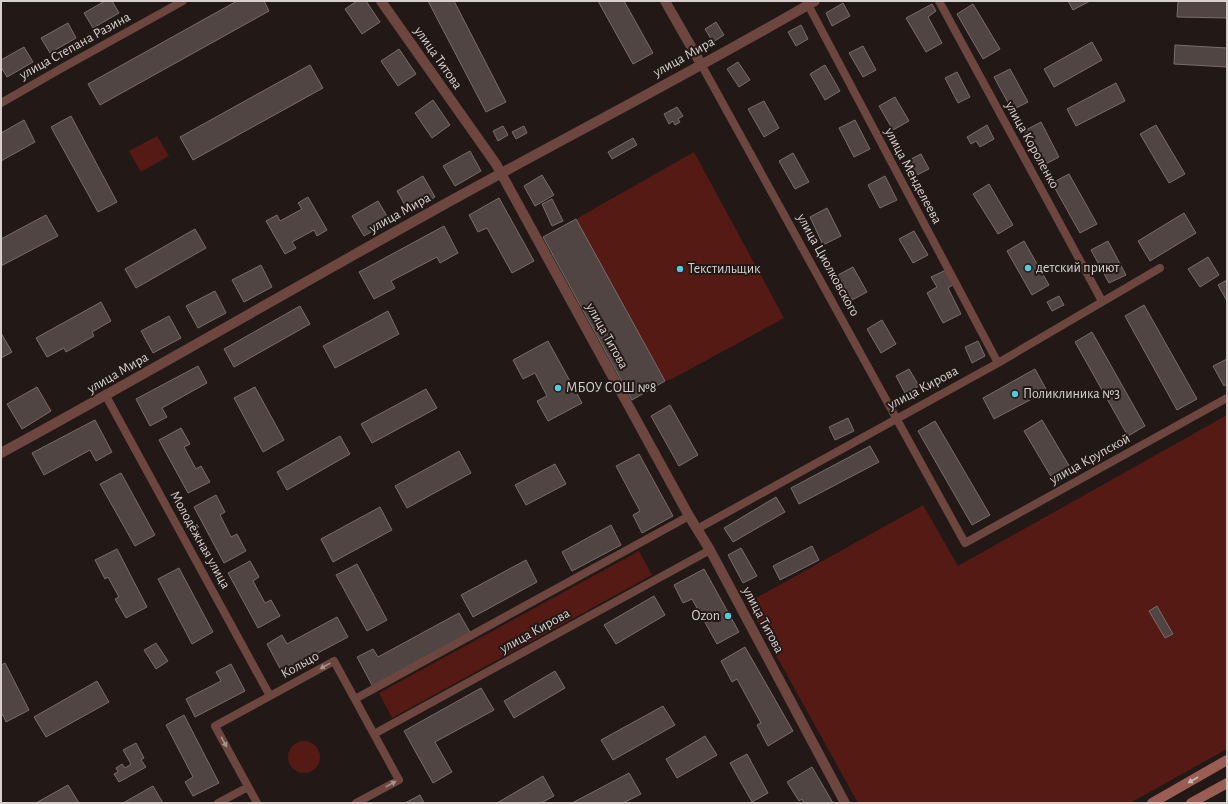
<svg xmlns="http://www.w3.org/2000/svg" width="1228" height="804" font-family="'Alegreya Sans',sans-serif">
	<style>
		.green { fill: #541a13 }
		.building { fill: #514543; stroke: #796d6a }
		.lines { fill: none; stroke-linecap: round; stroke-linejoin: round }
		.minor { stroke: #6d463f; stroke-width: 8 }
		.tertiary { stroke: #6d463f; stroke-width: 10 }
		.secondary { stroke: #9b5d53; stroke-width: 10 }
		.oneway { fill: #a7928e }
		.oneway2 { fill: #cbb9b6 }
		.poi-dot { fill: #54cadd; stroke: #221917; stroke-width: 1.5 }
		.labels { text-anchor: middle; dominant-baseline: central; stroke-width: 4; stroke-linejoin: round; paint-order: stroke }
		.street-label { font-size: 14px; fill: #d7d0cf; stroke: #221917 }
		.poi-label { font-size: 14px; fill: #d7d0cf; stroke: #221917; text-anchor: start }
	</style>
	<rect width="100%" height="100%" fill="#221917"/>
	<!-- green -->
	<path class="green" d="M157,136L169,156L141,172L129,151Z
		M694,152L784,318L672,379L665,381L576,219Z
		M1227,415V749L1130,803H858L747,603L923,505L958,566Z
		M639,551L652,575L392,718L379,693Z
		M288 757a16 16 0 1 1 32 0a16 16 0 1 1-32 0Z"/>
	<!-- building -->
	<path class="building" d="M105,1H112L119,13L93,28L84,13Z
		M237,1H264L269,11L100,105L88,84Z
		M357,1H366L380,22L362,34L345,9Z
		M428,1H454L506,102L486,112Z
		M598,1H624L653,53L633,64Z
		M1068,1H1090L1073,10Z
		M1178,1H1227V18L1177,17Z
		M843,3L850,16L832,26L826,13Z
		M932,4L936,11L928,17L942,43L926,52L906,18Z
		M973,4L1000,49L983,59L957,14Z
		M716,22L724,35L713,42L705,29Z
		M68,23L76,38L50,53L41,38Z
		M801,25L808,39L796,46L788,32Z
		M1092,42L1102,60L1054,87L1044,69Z
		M1175,45L1227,48V67L1174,64Z
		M863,46L876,70L863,77L849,53Z
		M24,47L33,62L7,77L1,67V60Z
		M399,49L416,74L398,86L381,61Z
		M738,62L750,80L739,87L727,69Z
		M310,65L323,88L193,160L180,137Z
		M825,65L840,91L825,100L810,74Z
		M1010,69L1028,102L1012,110L994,77Z
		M957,72L970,97L958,103L945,78Z
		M1116,83L1125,101L1076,126L1067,109Z
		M895,97L909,121L893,130L879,106Z
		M433,100L450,125L432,138L415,113Z
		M764,101L779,128L764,137L748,109Z
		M677,107L683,116L678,119L680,122L675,125L673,121L669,124L664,114Z
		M71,116L117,202L98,212L51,127Z
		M24,120L35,142L1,161V133Z
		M855,120L870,149L854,157L839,128Z
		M1041,122L1059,157L1042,166L1024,131Z
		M987,125L994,139L980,147L976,141L971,144L967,137Z
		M1156,125L1185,174L1169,183L1140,134Z
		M503,126L508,135L498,141L493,131Z
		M524,126L527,133L516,139L512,132Z
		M633,138L637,145L612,159L608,152Z
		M470,151L481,171L455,186L443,166Z
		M793,153L809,182L795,189L779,161Z
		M921,154L929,169L915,176L907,161Z
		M1069,174L1097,224L1080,233L1052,183Z
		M542,175L554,195L535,206L524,186Z
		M423,176L435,197L409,212L397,191Z
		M885,176L897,200L880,208L868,185Z
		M989,184L1013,225L998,234L973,194Z
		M308,197L327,230L317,236L314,230L292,242L296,248L285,254L266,221L277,215L280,221L302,209L298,203Z
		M499,198L534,261L512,273L487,228L478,232L469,215Z
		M552,199L563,221L552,226L542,204Z
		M378,201L390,221L364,236L352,216Z
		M827,208L841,236L823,245L810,217Z
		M1184,213L1196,233L1150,261L1138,241Z
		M46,215L58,236L1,266V239Z
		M576,219L665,381L632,400L543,237Z
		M444,226L458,253L440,263L437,257L391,281L395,288L374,299L359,272Z
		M195,229L206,248L136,288L125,269Z
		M914,231L928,255L913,263L899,239Z
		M1024,241L1049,285L1032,295L1007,251Z
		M1108,241L1126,275L1109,283L1091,250Z
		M1208,257L1219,275L1200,287L1188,269Z
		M261,265L272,287L244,302L232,280Z
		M853,267L867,292L852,300L838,275Z
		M946,270L954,284L948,288L961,314L943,323L927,293L937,287L931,277Z
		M1227,280V301L1218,285Z
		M215,291L226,313L198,328L186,306Z
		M1059,296L1064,305L1052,311L1047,302Z
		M101,302L111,321L92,332L94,336L66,352L64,348L47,357L36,338Z
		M1144,305L1197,399L1177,410L1125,316Z
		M300,306L310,324L234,367L224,349Z
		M388,311L399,334L335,368L323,346Z
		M169,316L181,338L153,353L141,331Z
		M882,320L896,344L881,353L867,329Z
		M1092,332L1145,426L1128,436L1075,342Z
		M1,333L12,352L1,358Z
		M548,341L582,403L548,421L537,401L547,396L535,373L523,379L513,360Z
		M978,341L985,356L972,363L965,347Z
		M1227,359V384L1224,386L1213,366Z
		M198,366L207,383L162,408L167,417L150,426L136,399Z
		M909,369L919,386L905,393L896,376Z
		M1035,369L1047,391L994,419L983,398Z
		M37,387L51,411L22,429L7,404Z
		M255,387L284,440L263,452L234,398Z
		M426,389L437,408L372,443L361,424Z
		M670,405L698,455L679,466L651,416Z
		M848,418L854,431L835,440L829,427Z
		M95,420L112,452L96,461L90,450L44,475L32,453Z
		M1042,420L1071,469L1053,480L1024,431Z
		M935,421L990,515L972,525L918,431Z
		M181,428L190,444L184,447L196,469L201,466L210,482L188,493L159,440Z
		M340,436L350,454L287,490L277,472Z
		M870,446L879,462L799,504L791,488Z
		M459,451L471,473L407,508L395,486Z
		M639,454L673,516L642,533L633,515L640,511L616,466Z
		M555,464L566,484L526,505L515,485Z
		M121,473L155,535L135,546L100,484Z
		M216,495L225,512L220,515L231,537L237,534L246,551L224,563L194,507Z
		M776,497L785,512L733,542L724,528Z
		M380,507L392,530L333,562L321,539Z
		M611,525L621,545L572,571L562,552Z
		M812,546L819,560L780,580L773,566Z
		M741,548L757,576L743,583L728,555Z
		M117,549L147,607L126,618L115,599L119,597L108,577L105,579L95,560Z
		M526,560L537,582L473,617L461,595Z
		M250,561L259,577L253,581L265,603L271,600L280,616L258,628L228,573Z
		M357,564L387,620L367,631L336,575Z
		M179,568L213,632L192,644L158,579Z
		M704,569L739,632L717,644L692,599L683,603L674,585Z
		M654,596L665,615L616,644L604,625Z
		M1157,606L1173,634L1165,638L1149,611Z
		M459,613L471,634L373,687L357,657L373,649L378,657Z
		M337,617L348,637L282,672L267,644L282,635L287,644Z
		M156,643L168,661L156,669L144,650Z
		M745,647L793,731L768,746L757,725L761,723L737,679L732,682L721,661Z
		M5,663L29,710L6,722L3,715L1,716V665Z
		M231,664L245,691L195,717L186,699L221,681L216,672Z
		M555,671L565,688L514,718L504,701Z
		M97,681L109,702L46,737L34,717Z
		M481,688L494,710L435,742L452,772L433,783L404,731Z
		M663,706L675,725L613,760L601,740Z
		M184,715L219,783L193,796L185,782L193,777L166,725Z
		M705,736L717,755L677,778L666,759Z
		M136,743L144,758L141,760L146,767L119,782L114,774L118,772L116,768L122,764L125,768L131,764L123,750Z
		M747,754L768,793L752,802L730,763Z
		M812,767L833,803H804L802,799L799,801L787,782Z
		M629,773L641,794L623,803H572Z
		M543,776L554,796L541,803H497Z
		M68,785L79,803H36Z
		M153,786L163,803H123Z
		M420,795L424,803H405Z"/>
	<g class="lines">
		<!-- minor -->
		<path class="minor" d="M806,1L998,363
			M939,1L1102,301
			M701,64L965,543L1227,398
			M1,103L62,68L183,1
			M106,396L270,696
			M697,529L998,363L1160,268
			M355,699L689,516
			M374,734L710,550
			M218,803L248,787
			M257,803L215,726L334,661L399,780L356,803"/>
		<!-- tertiary -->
		<path class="tertiary" d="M381,1L496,164L689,516L710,550L845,803
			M665,1L701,64
			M1,453C153,370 302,283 454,199C574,133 696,70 815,1"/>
		<!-- secondary -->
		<path class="secondary" d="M1152,803L1227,760
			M1191,803L1227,783"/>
	</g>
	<!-- one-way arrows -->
	<defs><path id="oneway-solid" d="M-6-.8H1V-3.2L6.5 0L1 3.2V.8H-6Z"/></defs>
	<g class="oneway">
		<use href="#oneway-solid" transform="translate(325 666) rotate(151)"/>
		<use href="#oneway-solid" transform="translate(224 742) rotate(61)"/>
		<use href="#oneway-solid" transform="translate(391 784) rotate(-29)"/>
	</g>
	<use class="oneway2" href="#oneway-solid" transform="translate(1193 780) rotate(150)"/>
	<!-- markers -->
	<g class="poi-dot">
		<circle cx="1028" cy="268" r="4"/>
		<circle cx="680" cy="269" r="4"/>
		<circle cx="558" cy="388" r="4"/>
		<circle cx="1015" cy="394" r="4"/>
		<circle cx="728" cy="616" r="4"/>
	</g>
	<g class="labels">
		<!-- street labels -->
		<g class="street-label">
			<text transform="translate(75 46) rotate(-29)">улица Степана Разина</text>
			<text transform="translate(684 57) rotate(-29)">улица Мира</text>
			<text transform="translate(438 58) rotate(55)">улица Титова</text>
			<text transform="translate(1032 145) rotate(61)">улица Короленко</text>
			<text transform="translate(913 176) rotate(62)">улица Менделеева</text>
			<text transform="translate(400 213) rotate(-29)">улица Мира</text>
			<text transform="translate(828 265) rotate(61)">улица Циолковского</text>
			<text transform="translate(607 336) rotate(61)">улица Титова</text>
			<text transform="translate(118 373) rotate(-30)">улица Мира</text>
			<text transform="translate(923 388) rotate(-28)">улица Кирова</text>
			<text transform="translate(1090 459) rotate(-29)">улица Крупской</text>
			<text transform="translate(200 540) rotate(61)">Молодёжная улица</text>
			<text transform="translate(763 620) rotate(62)">улица Титова</text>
			<text transform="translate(535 631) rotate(-29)">улица Кирова</text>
			<text transform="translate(300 665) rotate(-29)">Кольцо</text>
		</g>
		<!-- poi labels -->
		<g class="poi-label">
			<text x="1036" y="268">детский приют</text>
			<text x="688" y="269">Текстильщик</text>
			<text x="566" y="388">МБОУ СОШ №8</text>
			<text x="1023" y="394">Поликлиника №3</text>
			<text x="720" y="616" text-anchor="end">Ozon</text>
		</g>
	</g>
	<!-- border -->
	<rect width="1228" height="804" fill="none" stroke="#d7d0cf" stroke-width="4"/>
</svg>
